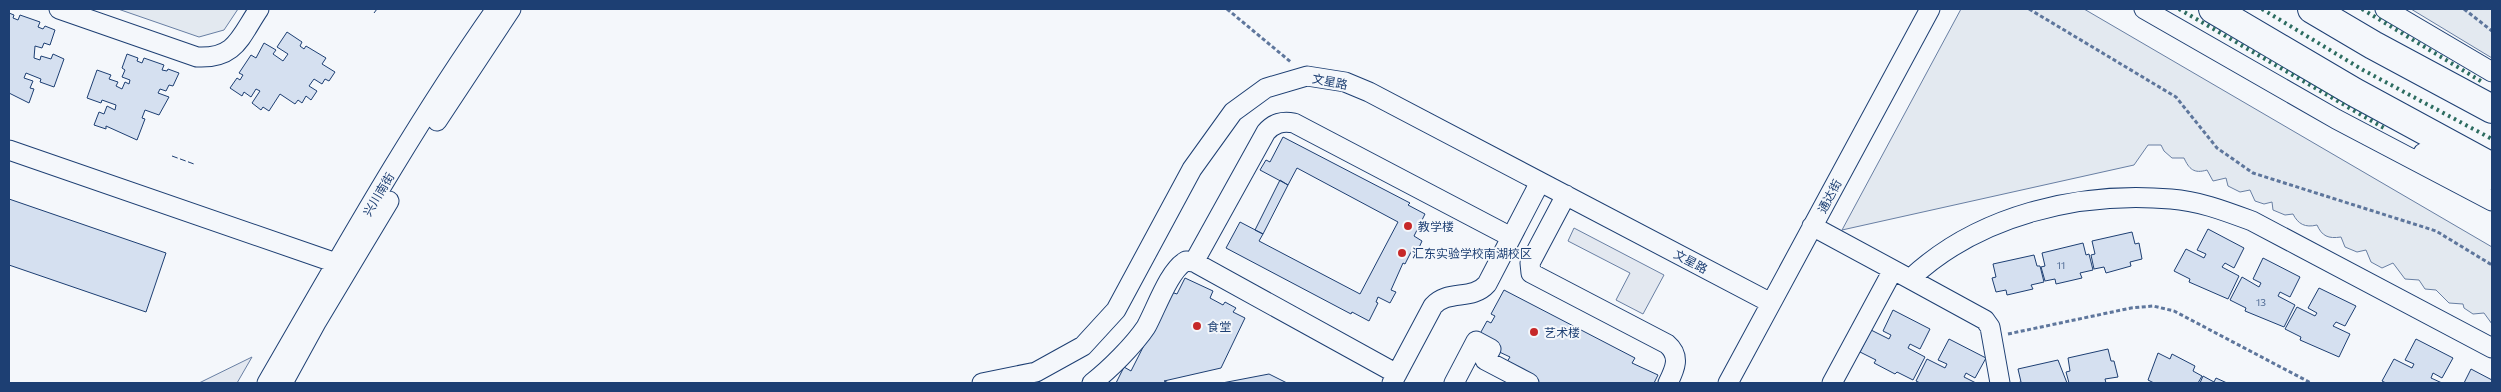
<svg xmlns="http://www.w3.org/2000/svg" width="2501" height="392" font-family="Commissioner,'Noto Sans SC',sans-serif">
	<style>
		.green { fill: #e3e9f0; stroke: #687fa3 }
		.parking { fill: #e3e8f0; stroke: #687fa3 }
		.building { fill: #d5e0f0; stroke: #1d3f73 }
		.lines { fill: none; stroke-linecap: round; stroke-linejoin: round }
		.minor-casing { stroke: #1d3f73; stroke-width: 21 }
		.highway-casing { stroke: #1d3f73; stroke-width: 30 }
		.path { stroke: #5e769c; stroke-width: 3; stroke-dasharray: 4 2.5; stroke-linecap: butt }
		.minor { stroke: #f4f7fb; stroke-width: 19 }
		.highway { stroke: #f4f7fb; stroke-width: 28 }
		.hedge { stroke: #2c6c60; stroke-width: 4; stroke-dasharray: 2.5 4; stroke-linecap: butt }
		.fence { stroke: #1d3f73; stroke-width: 1; stroke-dasharray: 6 2.5; stroke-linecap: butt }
		.poi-dot { fill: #c62828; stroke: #f4f7fb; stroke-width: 2 }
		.labels { text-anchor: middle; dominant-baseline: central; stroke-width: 4; stroke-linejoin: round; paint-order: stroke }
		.number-label { font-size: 10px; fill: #4b6792 }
		.street-label { font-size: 12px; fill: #1d3f73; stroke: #f4f7fb }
		.poi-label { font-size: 12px; fill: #1d3f73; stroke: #f4f7fb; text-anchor: start }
	</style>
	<rect width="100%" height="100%" fill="#f4f7fb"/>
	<!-- green -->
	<path class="green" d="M118,9H238L224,30L199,37Z
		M1961,9H2084L2492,247V324L2484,313L2473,314L2464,308L2463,304L2449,303L2436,290L2425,289L2419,280L2405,279L2393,263L2382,268L2371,262L2366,250L2357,252L2345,247L2341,237C2328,239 2322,236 2317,225C2305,228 2298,224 2293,214L2285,215L2273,210L2272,202L2264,204L2255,201L2250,190L2240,192L2228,186L2226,178L2213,181L2207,170C2194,174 2189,169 2184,158H2172L2164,151L2161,145H2148L2134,165L1842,230Z
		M2411,9H2492V58L2482,52Z"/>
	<!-- parking -->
	<path class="parking" d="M1574,228L1664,275L1643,314L1616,300L1630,273L1568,241Z
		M252,357L237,383H199Z"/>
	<!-- building -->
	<path class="building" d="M9,13L14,15L13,18L18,20L20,15L40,22L38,27L43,29L45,26L55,30L50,45L44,43L42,48L35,46L34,58L40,60L41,56L51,59L53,54L64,59L54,87L40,82L41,79L26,73L24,78L33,81L30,88L34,89L29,103L9,93Z
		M287,32L302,42L300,46L304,49L306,46L326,58L322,64L335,72L329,81L325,79L322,84L314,79L309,86L317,91L311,100L306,96L302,103L298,100L295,104L280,94L269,111L263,107L261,110L252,103L260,91L256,89L251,97L244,92L242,96L230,88L237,78L240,80L243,75L239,73L251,55L256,58L264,43L276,50L273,54L283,61L288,54L277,47Z
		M127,54L138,58L137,61L142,63L144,58L164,65L162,70L167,71L168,69L179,73L173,86L169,85L166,91L160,89L158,93L169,97L159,115L145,110L142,118L145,119L137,140L106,126V129L94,125L99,112L104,114L107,106L115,110L116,105L102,100L101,103L87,98L97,70L111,75L109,79L118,82L116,86L122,89L125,82L129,84L130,80L122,77L125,70L122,68Z
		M1283,137L1410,203L1408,205L1425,214L1414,236L1422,241L1417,252L1412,250L1405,264L1403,263L1391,290L1396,292L1390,303L1378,297L1376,302L1378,303L1369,321L1352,312L1351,314L1226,248L1240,222L1263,234L1259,241L1360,294L1398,222L1297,168L1288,185L1260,170L1266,160L1270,162Z
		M1280,180L1288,185L1263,234L1255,230Z
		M9,199L166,253L146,312L9,265Z
		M2208,229L2244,248L2234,268L2225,263L2222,267L2239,276L2228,299L2189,282L2190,279L2174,271L2186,249L2204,258L2206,254L2197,250Z
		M2132,232L2135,244L2139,243L2142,259L2130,262L2131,266L2106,273L2104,267L2094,269L2091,255L2095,254L2092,241Z
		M2083,243L2086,255L2089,254L2093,270L2080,273L2082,278L2056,284L2055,279L2045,281L2041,267L2045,266L2042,253Z
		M2034,255L2037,266H2040L2044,282L2031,285L2033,289L2007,295L2006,290L1996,292L1992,278L1996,277L1993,264Z
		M2263,258L2300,277L2290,297L2280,292L2278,296L2295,305L2284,327L2245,311L2246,308L2230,300L2242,277L2259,287L2261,283L2253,279Z
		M1185,278L1213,291L1210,298L1223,305L1225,302L1236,308L1233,312L1245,318L1221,368L1164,381L1169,383H1116L1124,367L1131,371L1171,292L1177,294Z
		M2319,288L2356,306L2345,326L2336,322L2333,326L2350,334L2339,357L2300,340L2301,337L2285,329L2297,307L2315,316L2317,313L2308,308Z
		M1504,290L1635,358L1632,363L1658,375L1654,383H1540L1505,365L1510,357L1476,341L1487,321L1491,323L1495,316L1491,314Z
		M1893,310L1930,329L1920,349L1910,344L1908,348L1925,357L1913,380L1897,372L1895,374L1874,363L1876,360L1860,352L1871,330L1889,339L1891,335L1883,331Z
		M1949,339L1986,358L1975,378L1966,373L1964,377L1976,383H1920L1916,381L1927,359L1945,368L1947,364L1938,360Z
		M2416,339L2453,358L2442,378L2433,373L2431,378L2442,383H2386L2382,381L2394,359L2412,368L2414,364L2405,360Z
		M2108,349L2111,361H2114L2118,377L2105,379L2106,383H2069L2066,372L2070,371L2068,358Z
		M2158,353L2170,359L2172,354L2195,366L2193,371L2202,376L2198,383H2154L2148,380Z
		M2058,360L2067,383H2017L2021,382L2018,369Z
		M2471,369L2492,380V383H2464Z
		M1269,374L1287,383H1222Z
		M2203,376L2214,382L2216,378L2227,383H2200Z"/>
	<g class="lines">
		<!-- minor casing -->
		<g class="minor-casing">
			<path id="minor" d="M59,9L197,57C236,59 240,37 259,9
				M2144,9L2336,119L2492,201
				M2385,9L2492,72
				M437,121L511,9
				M9,150L336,263
				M2423,153L2492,180
				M1566,195L1530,263L1531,273L1667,344C1681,356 1675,369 1668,383
				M1812,226L1910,279C1978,215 2079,191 2171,199C2199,201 2225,211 2252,221L2492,348
				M1194,262L1266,132C1274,123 1282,121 1294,123L1511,237
				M1910,279L1985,320L1990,327L2000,383
				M267,383C340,257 412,128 496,9
				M283,383L317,321L389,201
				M982,383L1036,372L1083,346L1116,310L1192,169L1233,112L1266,88L1307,76L1345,82L1369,92L1771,303
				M1092,383C1109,370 1134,345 1146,327C1156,309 1169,270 1186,261L1194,262L1397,374
				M1392,383L1433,306C1448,289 1472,301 1487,284L1540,182
				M1454,383L1476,341L1491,349L1485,360L1529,383
				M1728,383L1930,9
				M1832,383L1893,270"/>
		</g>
		<!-- highway casing -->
		<g class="highway-casing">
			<path id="highway" d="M2213,9L2354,92L2492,167
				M2312,9L2373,45L2492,109"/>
		</g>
		<!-- path -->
		<path class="path" d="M1227,9L1292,63
			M2029,9L2176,97L2217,148L2253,173L2436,231L2492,265
			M2464,9L2492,31
			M2008,334L2131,308L2153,306L2174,311L2311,383"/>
		<!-- minor -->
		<use href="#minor" class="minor"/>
		<!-- highway -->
		<use href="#highway" class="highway"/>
		<!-- hedge -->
		<path class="hedge" d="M2179,9L2384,128
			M2262,9L2363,70L2492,139
			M2362,9L2484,83"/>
		<!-- fence -->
		<path class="fence" d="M374,13L377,9
			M172,156L194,164"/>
	</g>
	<!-- markers -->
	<g class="poi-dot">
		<circle cx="1408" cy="226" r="5"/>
		<circle cx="1402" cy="253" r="5"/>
		<circle cx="1197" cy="326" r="5"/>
		<circle cx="1534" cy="332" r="5"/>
	</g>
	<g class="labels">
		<!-- number labels -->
		<g class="number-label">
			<text x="2061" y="265">11</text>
			<text x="2261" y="302">13</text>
		</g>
		<!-- street labels -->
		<g class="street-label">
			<text transform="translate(1330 81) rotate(11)">文星路</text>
			<text transform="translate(378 194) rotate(-59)">兴川南街</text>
			<text transform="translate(1829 196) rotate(-62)">通达街</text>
			<text transform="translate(1691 261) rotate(28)">文星路</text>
		</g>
		<!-- poi labels -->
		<g class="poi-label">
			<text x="1418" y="226">教学楼</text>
			<text x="1412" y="253">汇东实验学校南湖校区</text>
			<text x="1207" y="326">食堂</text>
			<text x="1544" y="332">艺术楼</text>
		</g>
	</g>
	<!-- border -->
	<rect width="2501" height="392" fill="none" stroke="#1d3f73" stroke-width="20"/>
</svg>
